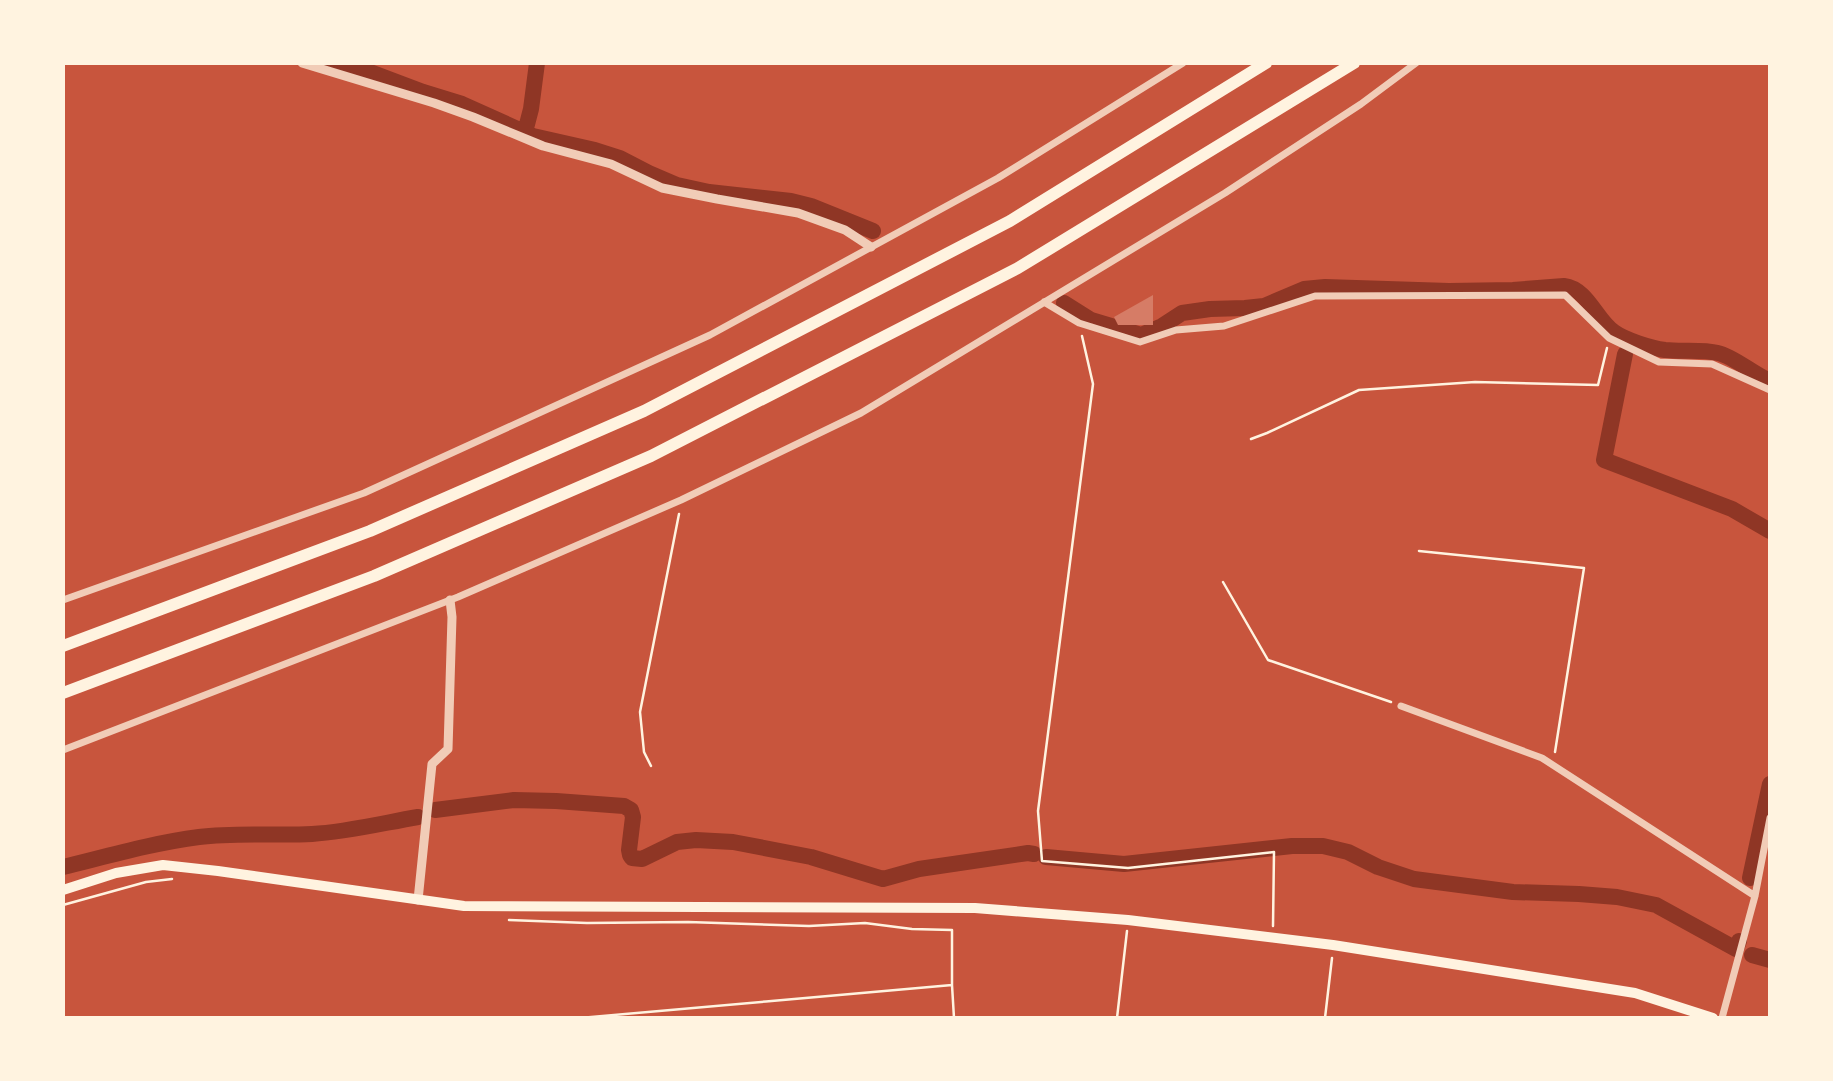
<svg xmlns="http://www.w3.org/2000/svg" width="1833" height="1081" font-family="'Fira Sans Condensed',sans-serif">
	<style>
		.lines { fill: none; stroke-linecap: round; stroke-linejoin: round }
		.stream { stroke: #8f3625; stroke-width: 4.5 }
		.canal { stroke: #8f3625; stroke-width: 16 }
		.building { fill: #d67c66 }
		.path { stroke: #fff3e0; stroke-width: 2.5 }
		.minor { stroke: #f1ccb7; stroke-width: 7 }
		.tertiary { stroke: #f1ccb7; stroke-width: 9 }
		.secondary { stroke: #fff3e0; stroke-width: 10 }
		.motorway { stroke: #fff3e0; stroke-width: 12 }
	</style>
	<rect width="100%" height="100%" fill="#c8553d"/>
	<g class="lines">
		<!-- stream -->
		<path class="stream" d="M1631,341L1632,340"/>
		<!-- canal -->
		<path class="canal" d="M331,63L362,69L423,92L462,104L533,136L595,150L620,158L649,173L677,185L709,192L791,201L811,206L873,231
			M525,132L531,109L537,63
			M1064,303L1091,320L1141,335L1162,326L1182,313L1210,309L1245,308L1264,306L1304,289L1325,287L1449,291L1513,290L1564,286C1588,289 1596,320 1614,332C1625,340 1651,348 1665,350C1682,352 1701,349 1718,353C1733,356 1753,374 1770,381
			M1625,354L1604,460L1732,509L1770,531
			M435,810L514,800L556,801L624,806L631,810L633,817L629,850L630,855L632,858L642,859L677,842L696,840L733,842L811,857L883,879L919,869L1028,853L1034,854
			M1046,857L1124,864L1292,846H1323L1348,852L1378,867L1414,879L1513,892L1579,894L1617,897L1656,905L1736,949L1739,941
			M63,867C108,856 153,843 199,837C236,832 274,836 312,834C347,832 383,823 418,817
			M1750,878L1770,784
			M1752,955L1770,960"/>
	</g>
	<!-- building -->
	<path class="building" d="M1153,295V325H1118L1114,317Z"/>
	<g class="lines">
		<!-- path -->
		<path class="path" d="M1082,336L1093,384L1038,811L1042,861L1128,868L1274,852L1273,926
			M1251,439L1267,433L1359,390L1475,382L1598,385L1607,348
			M1419,551L1584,568L1555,752
			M1223,582L1268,660L1391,702
			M651,766L644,752L640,712L679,514
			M63,905L146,882L172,879
			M509,920L587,923L688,922L809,926L865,923L912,929L952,930V985L954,1018
			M580,1018C704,1006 828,997 952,985
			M1117,1018L1127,931
			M1325,1018L1332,958"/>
		<!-- minor -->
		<path class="minor" d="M1044,302L1079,323L1140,342L1176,330L1224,326L1315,296L1565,295L1609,338L1659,362L1712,364L1770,390
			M63,600L364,493L710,335L998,178L1183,63
			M1401,706L1542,758L1755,896
			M63,750L458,597L681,500L861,413L1225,193L1361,104L1416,63
			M1722,1018L1755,896L1770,818"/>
		<!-- tertiary -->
		<path class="tertiary" d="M302,63L434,103L473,117L543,146L611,164L662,188L717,199L798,213L845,230L871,247
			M418,900L432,764L448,749L452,617L450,600"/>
		<!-- secondary -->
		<path class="secondary" d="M63,890L116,873L163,865L218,871L464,906L975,908L1128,920L1333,945L1635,993L1713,1018"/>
		<!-- motorway -->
		<path class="motorway" d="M63,646L370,531L644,411L1010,221L1266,63
			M63,693L374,576L651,456L1018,268L1354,63"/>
	</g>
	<!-- border -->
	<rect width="1833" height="1081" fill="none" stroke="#fff3e0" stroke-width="130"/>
</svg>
